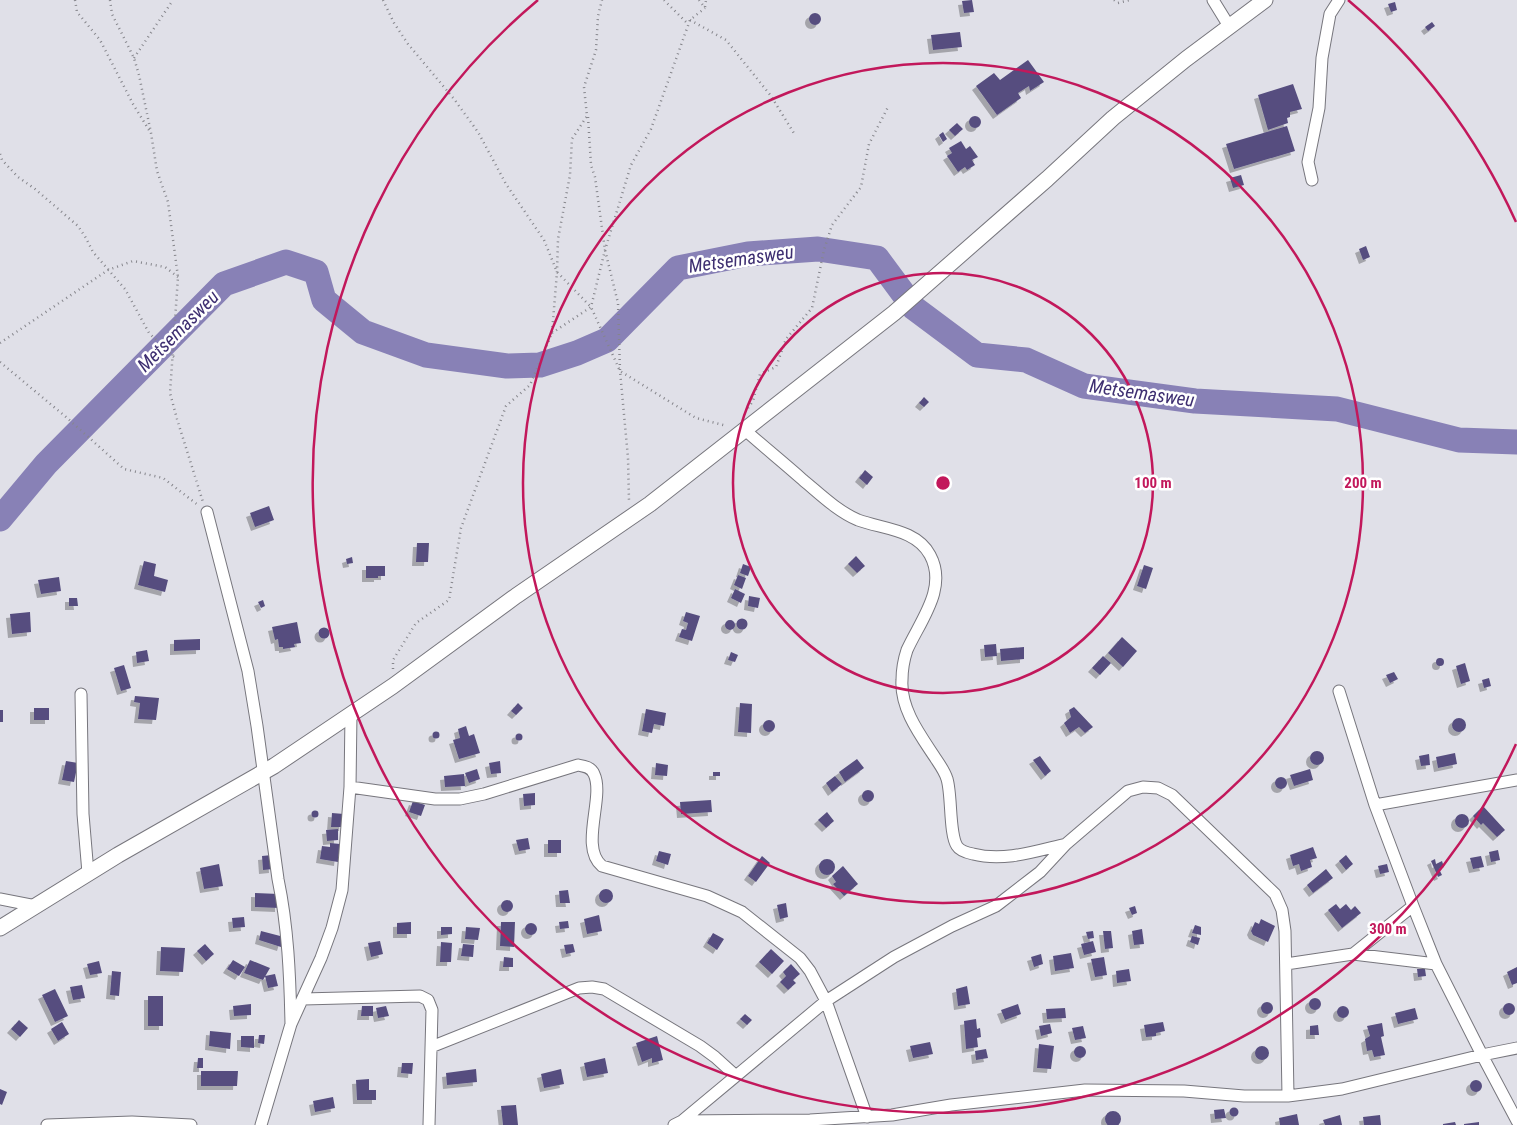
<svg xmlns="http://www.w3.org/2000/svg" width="1517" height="1125" font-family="'Roboto Condensed',sans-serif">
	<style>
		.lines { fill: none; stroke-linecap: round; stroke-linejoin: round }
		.river { stroke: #8881b6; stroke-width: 25 }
		.building { fill: #564e7f; filter: url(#shadow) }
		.street-casing { stroke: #77767d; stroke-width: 13 }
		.secondary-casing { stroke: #77767d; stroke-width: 17 }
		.path { stroke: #86868c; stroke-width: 2.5; stroke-dasharray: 1 4; stroke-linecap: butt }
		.street { stroke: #fff; stroke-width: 11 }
		.secondary { stroke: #fff; stroke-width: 15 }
		.ring { fill: none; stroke: #c2185b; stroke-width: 2.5 }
		.labels { text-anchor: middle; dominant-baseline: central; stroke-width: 5; stroke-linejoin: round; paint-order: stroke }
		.water-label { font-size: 19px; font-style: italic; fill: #3e2f71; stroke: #fff }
		.centre { fill: #c2185b; stroke: #fff; stroke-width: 2.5 }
		.ring-label { font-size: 15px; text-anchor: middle; font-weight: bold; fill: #c2185b; stroke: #fff; stroke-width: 5; stroke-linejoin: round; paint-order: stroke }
	</style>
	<defs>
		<filter id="shadow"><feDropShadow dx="-4" dy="4" stdDeviation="0" flood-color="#0004"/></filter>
	</defs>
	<rect width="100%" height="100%" fill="#e0e0e8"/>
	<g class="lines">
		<!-- river -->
		<path class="river" d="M0,519L46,464L224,284L286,262L316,272L324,300L363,332L426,355L507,366L540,365L577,353L607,340L678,268L748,254L818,249L877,258L914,308L977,355L1026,360L1084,386L1195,401L1337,409L1459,440L1517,442"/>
	</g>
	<!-- building -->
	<path class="building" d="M972,0L974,12L964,13L962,1Z
		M1395,2L1397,10L1391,12L1388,4Z
		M809 19a6 6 0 1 1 12 0a6 6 0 1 1-12 0Z
		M1432,22L1435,26L1428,31L1425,27Z
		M960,32L962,47L933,50L931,35Z
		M1028,60L1044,82L1030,91L1029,86L1018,93L1021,98L997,115L976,86L994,73L1000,80Z
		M1293,84L1302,109L1290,112V117L1287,118L1288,123L1268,130L1258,95Z
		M969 122a6 6 0 1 1 12 0a6 6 0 1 1-12 0Z
		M957,123L963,129L955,136L949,130Z
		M1287,126L1295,151L1234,169L1226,144Z
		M943,132L947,139L943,142L939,135Z
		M961,141L966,149L970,146L978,157L972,160L975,165L967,170L965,167L958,172L947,156L952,153L949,148Z
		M1241,175L1244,185L1233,188L1230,178Z
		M1366,246L1370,257L1363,260L1359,249Z
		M924,397L929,402L924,407L919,403Z
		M865,470L873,477L867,485L859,478Z
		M269,506L274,520L255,527L250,513Z
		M417,543H429L428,562H416Z
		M856,556L865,566L857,573L848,564Z
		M352,557L353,563L347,564L346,559Z
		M144,561L156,564L154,576L168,580L165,592L138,585Z
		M743,564L751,567L748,576L740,573Z
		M1144,565L1153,568L1146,589L1137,586Z
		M366,566H385V576H378V578H366Z
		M738,575L746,578L742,589L734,585Z
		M59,577L61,591L41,594L38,580Z
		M735,589L745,594L741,603L731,598Z
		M749,596L760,598L758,608L748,606Z
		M69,598H77L78,606H69Z
		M263,600L265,606L261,608L258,602Z
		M30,612L31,632L12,634L10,614Z
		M686,612L700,616L692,641L679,637L682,629L686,630L688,623L683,621Z
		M736.5 624a5.5 5.5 0 1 1 11 0a5.5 5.5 0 1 1-11 0Z
		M725 625a5 5 0 1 1 10 0a5 5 0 1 1-10 0Z
		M297,622L301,643L294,644L295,647L283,649V647H279L278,639L275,640L272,627Z
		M318.5 633a5.5 5.5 0 1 1 11 0a5.5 5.5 0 1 1-11 0Z
		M1122,637L1137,651L1123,667L1108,653Z
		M200,639V650L174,651V640Z
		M996,644L997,656L985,657L984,645Z
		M1024,647V659L1001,661L1000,649Z
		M147,650L149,661L137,663L136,652Z
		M731,652L738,655L735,662L728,660Z
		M1103,656L1111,663L1100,675L1092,668Z
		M1436 662a4 4 0 1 1 8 0a4 4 0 1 1-8 0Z
		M1465,663L1470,681L1461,684L1456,666Z
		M124,665L131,688L121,691L114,668Z
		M1394,672L1398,679L1390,683L1386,675Z
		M1489,678L1491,686L1484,688L1482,680Z
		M135,696L159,698L156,720L138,719L140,703L134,702Z
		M518,703L523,708L516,715L511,711Z
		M740,703L752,704L751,733L738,732Z
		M1074,707L1093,727L1085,733L1079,727L1070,733L1064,723L1071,717L1069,710Z
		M34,708H49V720H34Z
		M646,709L666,713L664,726L654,724L652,733L642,731Z
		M0,710H3V722H0Z
		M1452 725a7 7 0 1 1 14 0a7 7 0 1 1-14 0Z
		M763 726a6 6 0 1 1 12 0a6 6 0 1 1-12 0Z
		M466,726L469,736L474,734L480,753L459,759L453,740L460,738L458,729Z
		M432.5 735a3.5 3.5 0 1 1 7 0a3.5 3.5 0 1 1-7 0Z
		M515.5 737a3.5 3.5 0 1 1 7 0a3.5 3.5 0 1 1-7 0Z
		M1310 758a7 7 0 1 1 14 0a7 7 0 1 1-14 0Z
		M1455,753L1457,764L1438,768L1436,757Z
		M1429,754L1430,765L1421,766L1419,756Z
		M1040,756L1051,771L1045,776L1033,760Z
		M857,759L864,768L845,782L839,772Z
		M66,761L78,763L74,782L62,780Z
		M500,761L501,773L491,774L489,763Z
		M656,763L668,765L667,776L655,775Z
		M477,769L480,779L469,783L465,773Z
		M1310,769L1313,780L1294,786L1290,775Z
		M713,772H720V776H713Z
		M464,774L465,786L445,787L444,776Z
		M835,776L842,784L832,792L826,783Z
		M1275 783a6 6 0 1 1 12 0a6 6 0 1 1-12 0Z
		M862 796a6 6 0 1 1 12 0a6 6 0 1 1-12 0Z
		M535,793V805L524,806L523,794Z
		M711,800L712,812L681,814L680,802Z
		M413,801L425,805L421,816L409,812Z
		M1483,806L1505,830L1497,837L1483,823L1481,825L1473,816Z
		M311.5 814a3.5 3.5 0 1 1 7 0a3.5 3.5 0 1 1-7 0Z
		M827,812L834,821L826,828L818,820Z
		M332,813L344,814L343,827H331Z
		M1455 821a7 7 0 1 1 14 0a7 7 0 1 1-14 0Z
		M338,829V840L327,841L326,830Z
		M528,838L530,849L519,851L516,840Z
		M548,840H561V853H548Z
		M330,843L340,844L338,862L320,859L322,846L330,847Z
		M1313,847L1317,858L1310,860L1312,867L1301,871L1299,864L1293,866L1290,855Z
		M1498,850L1500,860L1491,862L1489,852Z
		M659,851L671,854L668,865L656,861Z
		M272,855L273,869L263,870L262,856Z
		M1346,855L1353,864L1346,870L1339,861Z
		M762,856L770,863L756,882L748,876Z
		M1481,856L1484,867L1473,869L1470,858Z
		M1435,859L1436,864L1442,861L1444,867L1439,869L1442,875L1438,877L1431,861Z
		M819 867a8 8 0 1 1 16 0a8 8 0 1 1-16 0Z
		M219,864L223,886L204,889L200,868Z
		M1387,864L1389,872L1380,874L1378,866Z
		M843,866L858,884L844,896L833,884L836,882L832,876Z
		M1326,869L1333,878L1313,893L1307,885Z
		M599 896a7 7 0 1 1 14 0a7 7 0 1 1-14 0Z
		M568,890L570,903H560L559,891Z
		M255,893L279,894V908L255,907Z
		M501 906a6 6 0 1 1 12 0a6 6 0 1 1-12 0Z
		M786,903L788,917L780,919L777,905Z
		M1336,904L1340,909L1346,904L1351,910L1355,906L1361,913L1342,928L1328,910Z
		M1135,906L1137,913L1132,915L1129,908Z
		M599,915L602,931L587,934L584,919Z
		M244,917L245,927L233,928L232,918Z
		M1261,919L1275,926L1268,942L1253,935L1251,931L1255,922L1259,924Z
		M568,921L569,928L560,929L559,922Z
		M411,922V934H397V923Z
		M501,922H515L514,947L500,946Z
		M525 929a6 6 0 1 1 12 0a6 6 0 1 1-12 0Z
		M1195,925L1201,927V935L1192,933Z
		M441,927H452V934L441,935Z
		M466,927L480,928L478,940L465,939Z
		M1142,929L1144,944L1134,945L1132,931Z
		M261,931L284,937L281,947L259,940Z
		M1093,931L1094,938L1088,939L1086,932Z
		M1103,931H1111L1113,948L1105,949Z
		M713,933L724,939L717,950L707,943Z
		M1192,936L1200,938L1198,945L1190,942Z
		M380,941L383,954L371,957L368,943Z
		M1093,941L1096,952L1084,955L1081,944Z
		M441,942L452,943L451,962H440Z
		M205,944L214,954L206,961L197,951Z
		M463,944L474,945L473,957L461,956Z
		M573,944L575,952L566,954L564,945Z
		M161,947L185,948L183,972L160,971Z
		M771,949L784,961L772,974L759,962Z
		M1071,953L1074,968L1055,971L1053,956Z
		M1041,954L1043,964L1034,967L1031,957Z
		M504,957L513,958V967H503Z
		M1104,957L1107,975L1095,977L1091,959Z
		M233,960L245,967L239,976L227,969Z
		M250,960L270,968L263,980L244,973Z
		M99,961L102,973L90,975L87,964Z
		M791,964L800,974L793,980L796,983L788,990L780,982L786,976L783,972Z
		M1517,967V983L1512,985L1507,972Z
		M1129,969L1131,981L1117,983L1116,971Z
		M1417,969H1425L1426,976L1418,977Z
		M112,971L121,972L119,996L110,995Z
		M275,974L278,986L268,988L265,976Z
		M82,985L85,998L73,1000L70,987Z
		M967,986L970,1004L958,1006L956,989Z
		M55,989L68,1016L55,1022L42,995Z
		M148,996H163V1026H148Z
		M1309 1004a6 6 0 1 1 12 0a6 6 0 1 1-12 0Z
		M1261 1008a6 6 0 1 1 12 0a6 6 0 1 1-12 0Z
		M1503 1009a6 6 0 1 1 12 0a6 6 0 1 1-12 0Z
		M251,1004V1015L234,1016L233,1006Z
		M1018,1004L1021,1014L1005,1020L1001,1010Z
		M1337 1012a6 6 0 1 1 12 0a6 6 0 1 1-12 0Z
		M362,1006H373V1016H361Z
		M386,1006L389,1016L378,1018L376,1008Z
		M1065,1008L1066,1018L1047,1019L1046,1009Z
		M1415,1008L1418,1019L1398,1024L1395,1013Z
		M745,1014L752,1020L747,1025L740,1019Z
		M976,1019L977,1029L980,1028L981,1037L977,1038L978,1047L966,1049L964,1021Z
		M19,1020L28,1028L20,1037L11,1029Z
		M62,1022L69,1034L58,1041L51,1029Z
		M1163,1022L1165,1031L1156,1033V1036L1146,1037L1144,1025Z
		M1382,1023L1384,1036L1381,1037L1385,1055L1374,1057L1372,1050L1367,1051L1365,1039L1370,1036L1367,1026Z
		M1050,1024L1052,1033L1041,1036L1039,1026Z
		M1318,1025L1319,1035H1310V1026Z
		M1083,1026L1086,1038L1075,1040L1072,1028Z
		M210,1031L231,1033L230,1049L209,1046Z
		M259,1035H265L264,1044L258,1043Z
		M241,1036H254V1048L241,1047Z
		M657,1036L663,1060L652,1063V1058L642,1062L636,1043Z
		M930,1042L933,1054L913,1058L910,1046Z
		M1039,1044L1054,1046L1051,1069L1037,1068Z
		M1074 1052a6 6 0 1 1 12 0a6 6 0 1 1-12 0Z
		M1255 1053a7 7 0 1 1 14 0a7 7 0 1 1-14 0Z
		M986,1049L988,1058L976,1060L975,1051Z
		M198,1058H203V1068H197Z
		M605,1058L608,1073L587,1077L584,1063Z
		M402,1063H413L412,1074L401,1073Z
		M476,1069L477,1082L447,1085L446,1073Z
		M561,1069L564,1084L544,1088L541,1074Z
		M201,1071H238L237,1086H201Z
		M369,1079V1090H376V1100H357L356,1080Z
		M1470 1086a6 6 0 1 1 12 0a6 6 0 1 1-12 0Z
		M0,1089L7,1092L2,1105L0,1104Z
		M333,1097L335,1108L315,1112L313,1101Z
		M516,1105L518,1125H503L501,1106Z
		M1229.5 1112a4.5 4.5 0 1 1 9 0a4.5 4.5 0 1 1-9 0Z
		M1224,1109L1226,1118L1215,1119L1214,1110Z
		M1105 1119a8 8 0 1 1 16 0a8 8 0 1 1-16 0Z
		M1297,1114L1299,1125H1280L1279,1118Z
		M1340,1115L1342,1125H1325L1323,1120Z
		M1380,1115L1381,1125H1364L1363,1117Z
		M1455,1122L1456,1125H1443V1124Z
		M1479,1122V1125H1464V1124Z"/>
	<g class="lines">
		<!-- street casing -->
		<g class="street-casing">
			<path id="street" d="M1213,0L1229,26
				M1312,180L1308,162L1319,108L1322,58L1330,14L1339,0
				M745,430C764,447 784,463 803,480C820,494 837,511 858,520C882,529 916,529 930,555C948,588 920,621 907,650C904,659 902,671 902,680C900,709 921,736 936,759C940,765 945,772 947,779C952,795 949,834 957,846C960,851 968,853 973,854C1004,862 1036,851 1066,844
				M207,512L248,671L257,726L278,879C288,927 290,976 291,1024
				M1339,691L1375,805L1413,906L1436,964L1482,1055L1517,1048
				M81,694L83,814L88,873
				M350,787L435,799H460L484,794L578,765C584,766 591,767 594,774C605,797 579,847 602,866L707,896L742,912L800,958L810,971L826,1001L894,957L952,926L996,906L1040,872L1066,844L1128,791L1143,787L1158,788L1172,795L1275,894L1282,910L1285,931L1288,1096
				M1375,805L1517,780
				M0,899L36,906
				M1413,906L1353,954L1436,964
				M1286,964L1353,954
				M303,999L420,996L428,1000L432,1010L429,1125
				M431,1047L579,988L592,987L604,989L700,1046L715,1057L736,1076
				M682,1121L826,1001L867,1117
				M47,1125L132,1122L191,1125
				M261,1125L291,1024L321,958L332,928L342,890L350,787L351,714
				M674,1125L682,1121L810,1120L892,1115L951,1105L1085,1090L1184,1091L1244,1096H1288L1342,1089L1482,1055L1517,1121"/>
		</g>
		<!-- secondary casing -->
		<g class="secondary-casing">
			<path id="secondary" d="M0,928L118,855L274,766L393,686L516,596L650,504L894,313L1047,179L1113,118L1186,59L1265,0"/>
		</g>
		<!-- path -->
		<path class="path" d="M75,0L77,12L100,40L133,104L149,130
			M110,0L112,14L134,58L139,75L151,133L157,171L168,202L178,277L170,393L177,419L203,502
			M383,0L394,23L408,44L454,99L478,132L506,184L544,240L557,272L591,307L620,371L696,418L727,426
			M664,0L688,24
			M699,0L705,8
			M1114,0L1118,3L1130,0
			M705,7L706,0
			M690,20L726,40L771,96L795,135
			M134,58L173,0
			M588,117L591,165L595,177L605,250L618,303L620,371L628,458L629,501
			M0,154L2,160L18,177L35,189L78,226L86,238L93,252L125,289L149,333L174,357
			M552,333L591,307L605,250L631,165L651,129L690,20L705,8
			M0,343L108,270L133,261L165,267L178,277
			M0,362L66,417L124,469L163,478L198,505
			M748,408L753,401L760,374L776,367L786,339L812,308L824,250L832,225L861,187L869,144L888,107
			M393,669V660L416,623L449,600L461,528L506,406L530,385L552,333L557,272L558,239L570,175L572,139L587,116L584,87L596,50L598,16L602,0"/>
		<!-- street -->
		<use href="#street" class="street"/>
		<!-- secondary -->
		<use href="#secondary" class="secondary"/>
	</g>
	<!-- distance rings -->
	<g class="ring">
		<circle cx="943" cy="483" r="210"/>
		<circle cx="943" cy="483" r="420"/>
		<path d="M1516 744A630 630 0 1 1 538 0M1348 0A630 630 0 0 1 1516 222"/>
	</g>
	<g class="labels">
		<!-- water labels -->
		<g class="water-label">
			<text transform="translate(741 259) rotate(-8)">Metsemasweu</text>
			<text transform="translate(178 331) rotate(-45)">Metsemasweu</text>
			<text transform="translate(1142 393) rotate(8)">Metsemasweu</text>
		</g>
	</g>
	<circle cx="943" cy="483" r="8" class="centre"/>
	<g class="ring-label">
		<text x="1153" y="488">100 m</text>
		<text x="1363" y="488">200 m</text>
		<text x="1388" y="934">300 m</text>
	</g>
</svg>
